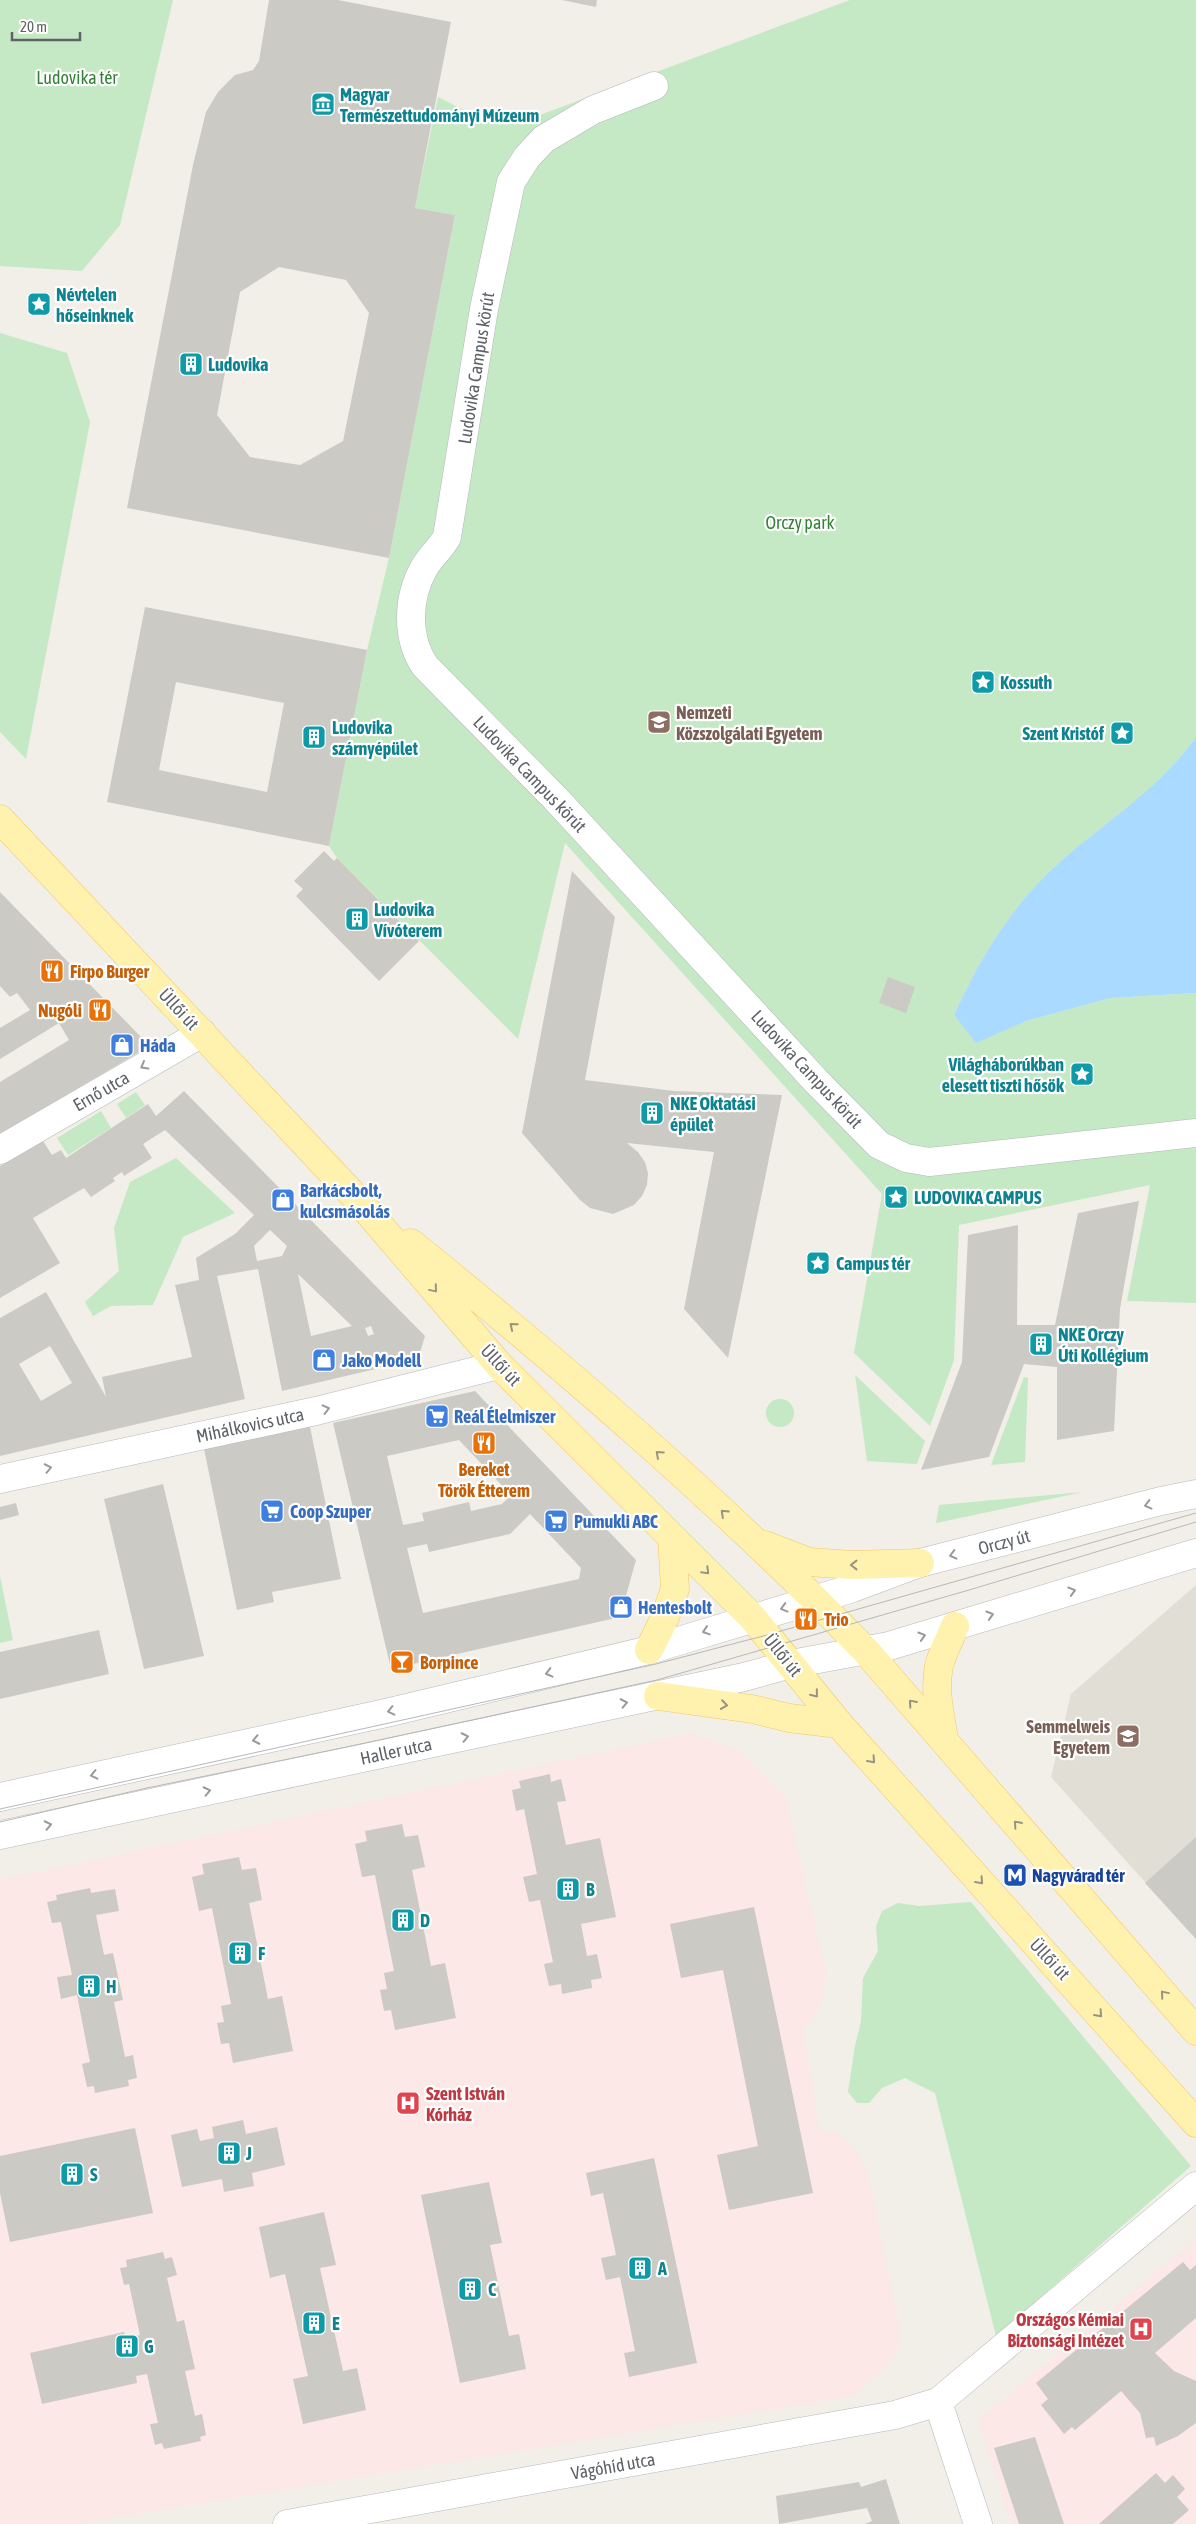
<svg xmlns="http://www.w3.org/2000/svg" width="1196" height="2524" font-family="'Asap Condensed',sans-serif">
	<style>
		.education { fill: #e1ded6 }
		.medical { fill: #fce8e6 }
		.green { fill: #c5e8c5 }
		.water { fill: #aadaff }
		.building { fill: #cccac5; fill-rule: evenodd }
		.lines { fill: none; stroke-linecap: round; stroke-linejoin: round }
		.minor-casing { stroke: #b5b8bc; stroke-width: 29 }
		.major-casing { stroke: #f2c960; stroke-width: 29 }
		.minor { stroke: #fff; stroke-width: 28 }
		.major { stroke: #fff2af; stroke-width: 28 }
		.tram { stroke: #b6b7b8; stroke-width: 1 }
		.oneway { stroke: #979a9d }
		.oneway2 { stroke: #979581 }
		.labels { text-anchor: middle; dominant-baseline: central; stroke-width: 4.5; stroke-linejoin: round; paint-order: stroke }
		.park-label { font-size: 18px; fill: #348238; stroke: #fff }
		.culture-label { font-size: 18px; font-weight: bold; fill: #0d838f; stroke: #fff; text-anchor: start }
		.street-label { font-size: 18px; fill: #5f6368; stroke: #fff }
		.education-label { font-size: 18px; font-weight: bold; fill: #785e54; stroke: #fff; text-anchor: start }
		.food-label { font-size: 18px; font-weight: bold; fill: #c56008; stroke: #fff; text-anchor: start }
		.shop-label { font-size: 18px; font-weight: bold; fill: #366cbe; stroke: #fff; text-anchor: start }
		.transit-label { font-size: 18px; font-weight: bold; fill: #164399; stroke: #fff; text-anchor: start }
		.health-label { font-size: 18px; font-weight: bold; fill: #be3a42; stroke: #fff; text-anchor: start }
	</style>
	<rect width="100%" height="100%" fill="#f1efe8"/>
	<!-- education -->
	<path class="education" d="M1196,1585V1939L1051,1777L1071,1694Z"/>
	<!-- medical -->
	<path class="medical" d="M693,1733L741,1753L785,1796L826,1972L820,2008L803,2029L819,2129L837,2133L856,2151L869,2178L900,2331L895,2358L853,2396L75,2524H0V1880Z
		M1196,2239V2524H1011L978,2420Z"/>
	<!-- green -->
	<path class="green" d="M0,0H173L120,225L82,271L0,266Z
		M850,0H1196V737C1161,787 1108,820 1062,860C1013,903 981,956 954,1015L976,1042L1026,1021L1111,998L1196,993V1303L1127,1301L1150,1185L959,1225L954,1360L930,1426L854,1353L882,1194L565,843L518,1039L337,858L329,846L367,650L389,558L455,215L415,208L438,97C472,114 490,126 529,119Z
		M0,333L67,353L90,422L26,759L0,732Z
		M136,1092L145,1105L126,1118L117,1104Z
		M101,1111L111,1128L68,1155L57,1138Z
		M176,1158L235,1213L183,1237L153,1305L111,1306L93,1316L85,1302L119,1271L114,1228L130,1182Z
		M855,1375L925,1441L917,1464L867,1461Z
		M1024,1377L1028,1378L1025,1462L991,1465Z
		M766 1413a14 14 0 1 1 28 0a14 14 0 1 1-28 0Z
		M1083,1492L936,1523L939,1505Z
		M0,1576L13,1640L0,1643Z
		M971,1902L1191,2166L996,2336L935,2093L905,2078L882,2088L869,2103H857L848,2092L855,2046L861,2021L863,1978L878,1951L876,1926L882,1911L898,1903L919,1906Z"/>
	<!-- water -->
	<path class="water" d="M1196,737V993L1111,998L1026,1021L976,1043L954,1015C981,956 1013,903 1062,860C1108,820 1161,787 1196,737Z"/>
	<!-- building -->
	<path class="building" d="M269,0H338L451,22L415,208L455,215L389,558L127,508L193,165L206,112L218,92L235,75L253,70L259,61ZM279,267L346,280L369,313L343,441L300,465L250,457L217,415L240,292Z
		M562,0H597L596,7Z
		M145,607L367,650L329,846L107,802ZM176,682L284,703L267,792L159,770Z
		M324,851L334,861L337,858L419,941L379,981L296,896L303,889L294,881Z
		M572,871L615,917L585,1080L674,1091L782,1095L728,1358L684,1309L714,1152L627,1143L638,1152L645,1162L648,1173L647,1185L642,1196L634,1205L613,1214L590,1208L580,1200L522,1133Z
		M0,892L141,1037V1051L0,1134V1082L69,1040L59,1023L0,1059V1028L30,1010L17,993L10,997L0,986Z
		M888,977L915,987L906,1013L879,1003Z
		M184,1091L425,1336L418,1359L282,1391L258,1269L217,1276L245,1399L0,1456V1318L46,1292L106,1397L102,1377L192,1357L175,1285L199,1280L196,1258L235,1234L254,1215L165,1130L143,1144L152,1158L124,1176L122,1172L113,1178L115,1181L91,1197L84,1188L33,1218L60,1263L0,1298V1166L43,1141L52,1155L61,1150L66,1158L148,1104L156,1116ZM270,1230L287,1246L282,1256L257,1261L254,1246ZM298,1274L352,1326L311,1336ZM371,1326L374,1334L368,1336L365,1328ZM50,1346L72,1383L41,1401L19,1364Z
		M1139,1201L1120,1309L1114,1431L1057,1440V1367L1024,1364L989,1457L921,1470L962,1362L968,1235L1018,1225L1017,1325H1055L1078,1213Z
		M475,1391L636,1560L620,1617L391,1669L333,1423ZM459,1440L511,1495L502,1504L471,1511L469,1502L422,1513L424,1521L403,1525L387,1456ZM530,1514L581,1568L579,1579L423,1613L407,1548L427,1544L429,1552L510,1534Z
		M309,1422L341,1579L272,1592L274,1602L237,1610L203,1444Z
		M163,1484L204,1656L144,1669L104,1499Z
		M16,1503L19,1515L0,1520V1507Z
		M99,1630L109,1674L0,1699V1652Z
		M550,1774L551,1782L561,1779L566,1801L557,1802L566,1845L600,1838L616,1917L581,1924L587,1956L597,1954L602,1978L591,1980L592,1988L562,1994L561,1984L549,1986L544,1964L553,1962L540,1900L529,1902L523,1877L537,1874L524,1809L516,1811L512,1790L521,1788L519,1781Z
		M402,1824L405,1837L418,1835L425,1867L412,1870L431,1966L445,1963L456,2018L395,2030L391,2010L384,2011L380,1990L387,1989L384,1973L394,1971L375,1875L362,1877L355,1844L367,1841L365,1831Z
		M1196,1837V1939L1145,1883Z
		M239,1857L242,1870L256,1868L262,1900L249,1903L268,1999L282,1996L293,2051L233,2063L229,2043L221,2044L217,2023L224,2022L221,2006L231,2004L212,1908L199,1911L192,1877L204,1874L202,1864Z
		M90,1888L91,1893L115,1889L119,1911L96,1915L104,1955L113,1953L123,2000L114,2002L125,2057L133,2055L137,2078L128,2080L129,2086L95,2093L94,2086L87,2087L82,2064L90,2062L77,1995L61,1999L57,1977L72,1975L61,1922L52,1923L47,1902L57,1900L56,1895Z
		M754,1907L813,2193L729,2210L717,2155L758,2146L723,1970L681,1978L670,1924Z
		M243,2120L246,2134L277,2127L285,2165L252,2173L254,2186L224,2192L222,2179L182,2187L171,2135L197,2129L200,2141L214,2138L212,2127Z
		M135,2128L153,2213L10,2242L0,2193V2156Z
		M654,2158L697,2363L629,2377L624,2353L635,2351L620,2277L606,2280L601,2258L616,2255L603,2193L591,2196L586,2173Z
		M489,2182L502,2243L490,2245L509,2336L519,2334L526,2369L460,2383L421,2195Z
		M324,2212L336,2265L320,2268L343,2371L357,2368L366,2410L303,2424L293,2379L308,2376L285,2274L270,2278L259,2227Z
		M163,2252L165,2259L172,2257L177,2275L167,2278L177,2322L184,2320L195,2369L185,2371L195,2416L202,2414L206,2435L200,2437L201,2441L164,2449L162,2443L155,2445L150,2424L158,2423L147,2374L136,2376L137,2383L42,2404L30,2353L124,2332L126,2338L140,2335L129,2284L124,2285L120,2268L127,2267L126,2260Z
		M1183,2262L1190,2270L1196,2265V2318L1155,2353L1174,2371L1196,2381V2423L1178,2436L1156,2446L1154,2437L1146,2438L1140,2413L1121,2391L1075,2430L1072,2427L1064,2434L1041,2405L1048,2399L1036,2383Z
		M1035,2437L1064,2524H1019L994,2448Z
		M1156,2473L1165,2483L1173,2475L1185,2489L1177,2497L1189,2510L1173,2524H1099Z
		M886,2479L900,2524H865L872,2521L867,2508L779,2524L776,2496L859,2482L861,2487Z"/>
	<g class="lines">
		<!-- minor casing -->
		<g class="minor-casing">
			<path id="minor" d="M654,86L593,110L544,139L527,157L511,182L484,309L447,537C441,548 431,556 424,568C407,598 406,638 425,666L555,798L816,1081L879,1145L906,1158L929,1162L1196,1133
				M0,1150L202,1033
				M0,1479L316,1411L499,1365
				M0,1797L386,1713L649,1650L853,1588L920,1563L1161,1501L1196,1494
				M0,1835L744,1677L791,1664L889,1646L1196,1553
				M938,2402L978,2524
				M287,2524L895,2415L938,2402L1196,2186"/>
		</g>
		<!-- major casing -->
		<g class="major-casing">
			<path id="major" d="M0,819L357,1199L499,1365L752,1617L839,1724L1196,2123
				M411,1243C569,1371 724,1505 866,1651L1196,2031
				M765,1545L809,1562L852,1565L920,1563
				M649,1650L665,1617L675,1589L672,1537
				M658,1696L752,1709L789,1718L839,1724
				M944,1739C940,1715 934,1690 939,1666C942,1653 950,1639 955,1626"/>
		</g>
		<!-- minor -->
		<use href="#minor" class="minor"/>
		<!-- major -->
		<use href="#major" class="major"/>
		<!-- tram -->
		<path class="tram" d="M0,1809L656,1664L767,1635L1196,1513
			M0,1822L147,1788L352,1746L657,1680L969,1590L1196,1522"/>
	</g>
	<!-- one-way arrows -->
	<defs><path id="oneway-chevron" d="M-2-3.5L2.5 0L-2 3.5" fill="none" stroke-width="1.6" stroke-linecap="round" stroke-linejoin="round" transform="scale(1.25)"/></defs>
	<g class="oneway">
		<use href="#oneway-chevron" transform="translate(144 1066) rotate(150)"/>
		<use href="#oneway-chevron" transform="translate(326 1409) rotate(-14)"/>
		<use href="#oneway-chevron" transform="translate(48 1468) rotate(-12)"/>
		<use href="#oneway-chevron" transform="translate(1148 1505) rotate(166)"/>
		<use href="#oneway-chevron" transform="translate(953 1555) rotate(166)"/>
		<use href="#oneway-chevron" transform="translate(1072 1591) rotate(-17)"/>
		<use href="#oneway-chevron" transform="translate(784 1608) rotate(165)"/>
		<use href="#oneway-chevron" transform="translate(990 1615) rotate(-17)"/>
		<use href="#oneway-chevron" transform="translate(706 1631) rotate(162)"/>
		<use href="#oneway-chevron" transform="translate(922 1636) rotate(-17)"/>
		<use href="#oneway-chevron" transform="translate(549 1673) rotate(166)"/>
		<use href="#oneway-chevron" transform="translate(624 1703) rotate(-12)"/>
		<use href="#oneway-chevron" transform="translate(391 1711) rotate(167)"/>
		<use href="#oneway-chevron" transform="translate(465 1737) rotate(-12)"/>
		<use href="#oneway-chevron" transform="translate(256 1740) rotate(168)"/>
		<use href="#oneway-chevron" transform="translate(94 1775) rotate(167)"/>
		<use href="#oneway-chevron" transform="translate(207 1791) rotate(-12)"/>
		<use href="#oneway-chevron" transform="translate(48 1825) rotate(-12)"/>
	</g>
	<g class="oneway2">
		<use href="#oneway-chevron" transform="translate(434 1289) rotate(50)"/>
		<use href="#oneway-chevron" transform="translate(513 1326) rotate(-140)"/>
		<use href="#oneway-chevron" transform="translate(659 1454) rotate(-138)"/>
		<use href="#oneway-chevron" transform="translate(724 1513) rotate(-137)"/>
		<use href="#oneway-chevron" transform="translate(854 1565) rotate(-180)"/>
		<use href="#oneway-chevron" transform="translate(706 1571) rotate(45)"/>
		<use href="#oneway-chevron" transform="translate(815 1694) rotate(51)"/>
		<use href="#oneway-chevron" transform="translate(912 1703) rotate(-131)"/>
		<use href="#oneway-chevron" transform="translate(724 1705) rotate(8)"/>
		<use href="#oneway-chevron" transform="translate(872 1760) rotate(48)"/>
		<use href="#oneway-chevron" transform="translate(1017 1824) rotate(-131)"/>
		<use href="#oneway-chevron" transform="translate(980 1881) rotate(48)"/>
		<use href="#oneway-chevron" transform="translate(1164 1994) rotate(-130)"/>
		<use href="#oneway-chevron" transform="translate(1099 2014) rotate(48)"/>
	</g>
	<!-- icons -->
	<defs>
		<g id="museum-square" transform="scale(1.25)"><rect x="-9" y="-9" width="18" height="18" rx="4" fill="#0f9aa8" stroke="#fff"/><path d="M0-6L6-3V-2H-6V-3ZM-5-1h2V3h-2ZM-1-1h2V3h-2ZM3-1h2V3H3ZM-6 4H6V6H-6Z" fill="#fff"/></g>
		<g id="sight-square" transform="scale(1.25)"><rect x="-9" y="-9" width="18" height="18" rx="4" fill="#0f9aa8" stroke="#fff"/><path d="M0-6L1.8-2.2L6-1.7L2.9 1.2L3.7 5.4L0 3.3L-3.7 5.4L-2.9 1.2L-6-1.7L-1.8-2.2Z" fill="#fff"/></g>
		<g id="building-square" transform="scale(1.25)"><rect x="-9" y="-9" width="18" height="18" rx="4" fill="#0f9aa8" stroke="#fff"/><path d="M-4-6H4V6H1V3H-1V6H-4ZM-2.5-4.3h1.7v1.8h-1.7ZM.8-4.3h1.7v1.8H.8ZM-2.5-1h1.7V.8h-1.7ZM.8-1h1.7V.8H.8Z" fill="#fff"/></g>
		<g id="university-square" transform="scale(1.25)"><rect x="-9" y="-9" width="18" height="18" rx="4" fill="#8d6e63" stroke="#fff"/><path d="M0-5L7-2L0 1L-7-2ZM-4 1L0 2.5L4 1V4Q0 6-4 4Z" fill="#fff"/></g>
		<g id="restaurant-square" transform="scale(1.25)"><rect x="-9" y="-9" width="18" height="18" rx="4" fill="#e8710a" stroke="#fff"/><path d="M-5-6h1v4h1v-4h1v4h1v-4h1v5L-1.5 .5V6h-2V.5L-5-1ZM5-6V6H3V1.5H1.5Q1.5-4 5-6Z" fill="#fff"/></g>
		<g id="shop-square" transform="scale(1.25)"><rect x="-9" y="-9" width="18" height="18" rx="4" fill="#3f7fe0" stroke="#fff"/><path d="M-5-2.5h2.3a2.7 3.5 0 0 1 5.4 0H5L5.5 6h-11ZM-1.5-2.5h3a1.5 2.3 0 0 0-3 0Z" fill="#fff"/></g>
		<g id="supermarket-square" transform="scale(1.25)"><rect x="-9" y="-9" width="18" height="18" rx="4" fill="#3f7fe0" stroke="#fff"/><path d="M-6-5.5h2.5l.6 2H6L4.5 2H-2.5L-4.4-4H-6ZM-1.5 3.2a1.3 1.3 0 1 0 .1 0ZM3 3.2a1.3 1.3 0 1 0 .1 0Z" fill="#fff"/></g>
		<g id="bar-square" transform="scale(1.25)"><rect x="-9" y="-9" width="18" height="18" rx="4" fill="#e8710a" stroke="#fff"/><path d="M-6-5H6L.8 .8V4.5H3.5V6h-7V4.5H-.8V.8Z" fill="#fff"/></g>
		<g id="metro-square" transform="scale(1.25)"><rect x="-9" y="-9" width="18" height="18" rx="4" fill="#1a4fb4" stroke="#fff"/><path d="M-5.5 5V-5H-3L0 0L3-5H5.5V5H3V-.5L0 4L-3-.5V5Z" fill="#fff"/></g>
		<g id="hospital-square" transform="scale(1.25)"><rect x="-9" y="-9" width="18" height="18" rx="4" fill="#e0444e" stroke="#fff"/><path d="M-5-5h3v3.5h4V-5h3V5h-3V1.5h-4V5h-3Z" fill="#fff"/></g>
	</defs>
	<g fill-rule="evenodd">
		<use href="#museum-square" x="323" y="104"/>
		<use href="#sight-square" x="39" y="304"/>
		<use href="#building-square" x="191" y="364"/>
		<use href="#sight-square" x="983" y="682"/>
		<use href="#university-square" x="659" y="722"/>
		<use href="#sight-square" x="1122" y="733"/>
		<use href="#building-square" x="314" y="737"/>
		<use href="#building-square" x="357" y="919"/>
		<use href="#restaurant-square" x="52" y="971"/>
		<use href="#restaurant-square" x="100" y="1010"/>
		<use href="#shop-square" x="122" y="1045"/>
		<use href="#sight-square" x="1082" y="1074"/>
		<use href="#building-square" x="652" y="1113"/>
		<use href="#sight-square" x="896" y="1197"/>
		<use href="#shop-square" x="283" y="1200"/>
		<use href="#sight-square" x="818" y="1263"/>
		<use href="#building-square" x="1041" y="1344"/>
		<use href="#shop-square" x="324" y="1360"/>
		<use href="#supermarket-square" x="437" y="1416"/>
		<use href="#restaurant-square" x="484" y="1443"/>
		<use href="#supermarket-square" x="272" y="1511"/>
		<use href="#supermarket-square" x="556" y="1521"/>
		<use href="#shop-square" x="621" y="1607"/>
		<use href="#restaurant-square" x="806" y="1619"/>
		<use href="#bar-square" x="402" y="1662"/>
		<use href="#university-square" x="1128" y="1736"/>
		<use href="#metro-square" x="1015" y="1875"/>
		<use href="#building-square" x="568" y="1889"/>
		<use href="#building-square" x="403" y="1920"/>
		<use href="#building-square" x="240" y="1953"/>
		<use href="#building-square" x="89" y="1986"/>
		<use href="#hospital-square" x="408" y="2103"/>
		<use href="#building-square" x="229" y="2153"/>
		<use href="#building-square" x="72" y="2174"/>
		<use href="#building-square" x="640" y="2268"/>
		<use href="#building-square" x="470" y="2289"/>
		<use href="#building-square" x="314" y="2323"/>
		<use href="#hospital-square" x="1141" y="2329"/>
		<use href="#building-square" x="127" y="2346"/>
	</g>
	<g class="labels">
		<!-- park labels -->
		<g class="park-label">
			<text x="77" y="77">Ludovika tér</text>
			<text x="800" y="522">Orczy park</text>
		</g>
		<!-- culture labels -->
		<g class="culture-label">
			<text x="340" y="94">Magyar<tspan x="340" dy="21">Természettudományi Múzeum</tspan></text>
			<text x="56" y="294">Névtelen<tspan x="56" dy="21">hőseinknek</tspan></text>
			<text x="208" y="364">Ludovika</text>
			<text x="1000" y="682">Kossuth</text>
			<text x="332" y="727">Ludovika<tspan x="332" dy="21">szárnyépület</tspan></text>
			<text x="1104" y="733" text-anchor="end">Szent Kristóf</text>
			<text x="374" y="909">Ludovika<tspan x="374" dy="21">Vívóterem</tspan></text>
			<text x="1064" y="1064" text-anchor="end">Világháborúkban<tspan x="1064" dy="21">elesett tiszti hősök</tspan></text>
			<text x="670" y="1103">NKE Oktatási<tspan x="670" dy="21">épület</tspan></text>
			<text x="914" y="1197">LUDOVIKA CAMPUS</text>
			<text x="836" y="1263">Campus tér</text>
			<text x="1058" y="1334">NKE Orczy<tspan x="1058" dy="21">Úti Kollégium</tspan></text>
			<text x="586" y="1889">B</text>
			<text x="420" y="1920">D</text>
			<text x="258" y="1953">F</text>
			<text x="106" y="1986">H</text>
			<text x="246" y="2153">J</text>
			<text x="90" y="2174">S</text>
			<text x="658" y="2268">A</text>
			<text x="488" y="2289">C</text>
			<text x="332" y="2323">E</text>
			<text x="144" y="2346">G</text>
		</g>
		<!-- street labels -->
		<g class="street-label">
			<text transform="translate(476 368) rotate(-81)">Ludovika Campus körút</text>
			<text transform="translate(530 774) rotate(46)">Ludovika Campus körút</text>
			<text transform="translate(179 1009) rotate(47)">Üllői út</text>
			<text transform="translate(807 1069) rotate(47)">Ludovika Campus körút</text>
			<text transform="translate(101 1091) rotate(-30)">Ernő utca</text>
			<text transform="translate(501 1365) rotate(47)">Üllői út</text>
			<text transform="translate(250 1425) rotate(-12)">Mihálkovics utca</text>
			<text transform="translate(1004 1542) rotate(-15)">Orczy út</text>
			<text transform="translate(783 1655) rotate(51)">Üllői út</text>
			<text transform="translate(396 1751) rotate(-12)">Haller utca</text>
			<text transform="translate(1050 1959) rotate(47)">Üllői út</text>
			<text transform="translate(613 2466) rotate(-10)">Vágóhíd utca</text>
		</g>
		<!-- education labels -->
		<g class="education-label">
			<text x="676" y="712">Nemzeti<tspan x="676" dy="21">Közszolgálati Egyetem</tspan></text>
			<text x="1110" y="1726" text-anchor="end">Semmelweis<tspan x="1110" dy="21">Egyetem</tspan></text>
		</g>
		<!-- food labels -->
		<g class="food-label">
			<text x="70" y="971">Firpo Burger</text>
			<text x="82" y="1010" text-anchor="end">Nugóli</text>
			<text x="484" y="1469" text-anchor="middle">Bereket<tspan x="484" dy="21">Török Étterem</tspan></text>
			<text x="824" y="1619">Trio</text>
			<text x="420" y="1662">Borpince</text>
		</g>
		<!-- shop labels -->
		<g class="shop-label">
			<text x="140" y="1045">Háda</text>
			<text x="300" y="1190">Barkácsbolt,<tspan x="300" dy="21">kulcsmásolás</tspan></text>
			<text x="342" y="1360">Jako Modell</text>
			<text x="454" y="1416">Reál Élelmiszer</text>
			<text x="290" y="1511">Coop Szuper</text>
			<text x="574" y="1521">Pumukli ABC</text>
			<text x="638" y="1607">Hentesbolt</text>
		</g>
		<!-- transit labels -->
		<g class="transit-label">
			<text x="1032" y="1875">Nagyvárad tér</text>
		</g>
		<!-- health labels -->
		<g class="health-label">
			<text x="426" y="2093">Szent István<tspan x="426" dy="21">Kórház</tspan></text>
			<text x="1124" y="2319" text-anchor="end">Országos Kémiai<tspan x="1124" dy="21">Biztonsági Intézet</tspan></text>
		</g>
	</g>
	<!-- scale -->
	<path d="M12 32v8h68v-8" fill="none" stroke="#5f6368" stroke-width="2.5"/>
	<text x="20" y="32" font-size="15" fill="#5f6368" stroke="#ffffff" stroke-width="4" paint-order="stroke">20 m</text>
</svg>
